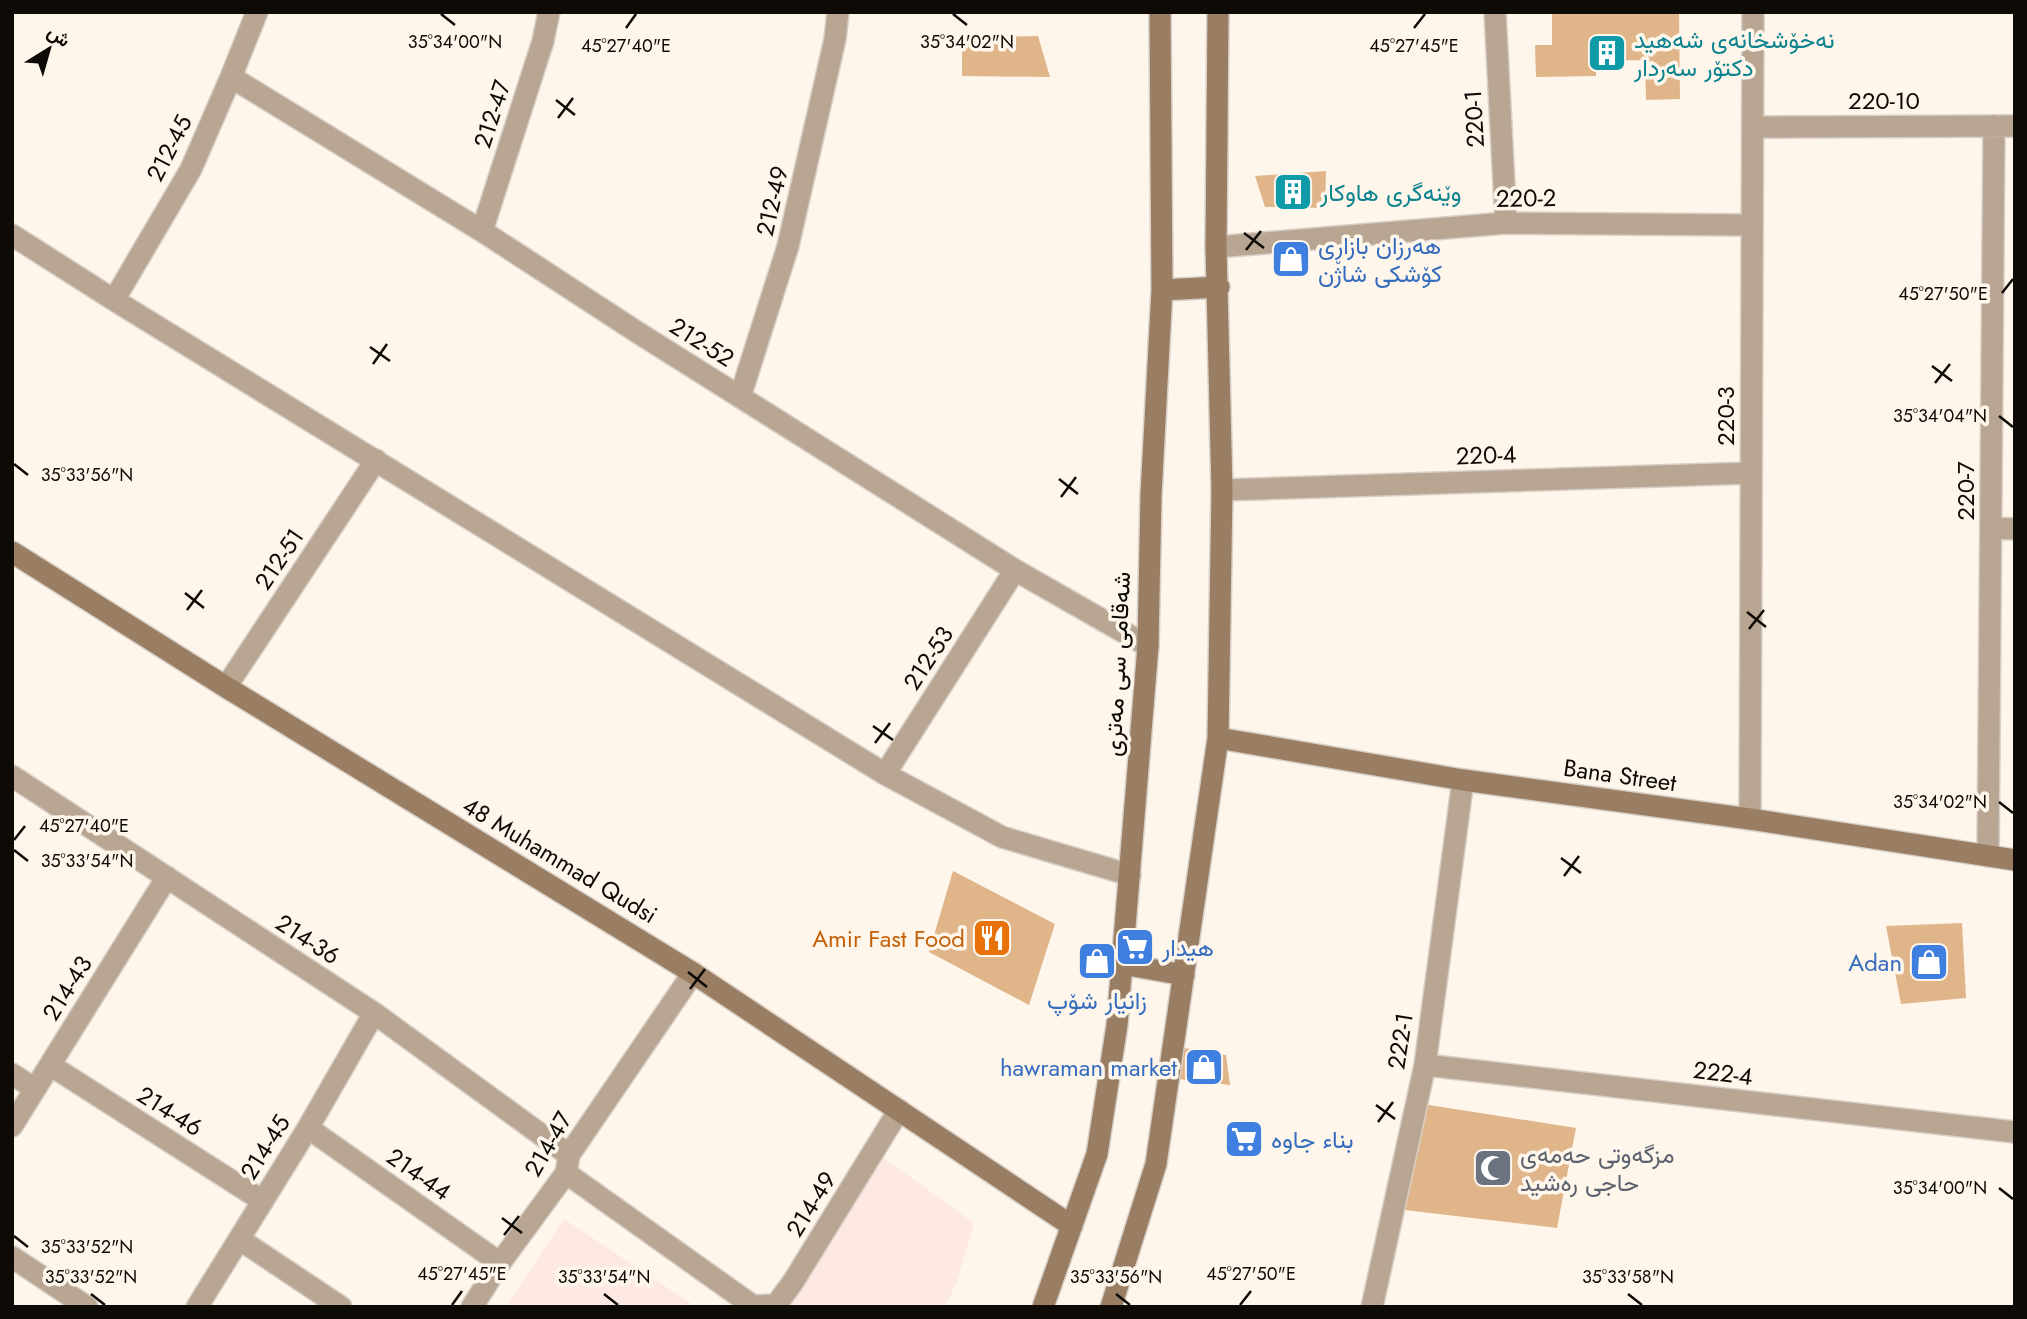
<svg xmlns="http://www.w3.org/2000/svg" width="2027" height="1319" font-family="Jost,Vazirmatn,sans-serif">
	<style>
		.education { fill: #fde8e3 }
		.building { fill: #e0b58a }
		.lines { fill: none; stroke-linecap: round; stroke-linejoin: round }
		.street-casing { stroke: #d8d0c7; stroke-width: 24 }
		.secondary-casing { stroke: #d8d0c7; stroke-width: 24 }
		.street { stroke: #b8a693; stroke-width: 21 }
		.secondary { stroke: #997e63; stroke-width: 21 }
		.ticks { fill: none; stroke: #0e0b07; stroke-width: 2.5 }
		.labels { text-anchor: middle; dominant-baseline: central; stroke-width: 7; stroke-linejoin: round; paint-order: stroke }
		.culture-label { font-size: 24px; fill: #0d838f; stroke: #fef6eb; text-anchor: start }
		.street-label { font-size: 24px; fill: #0e0b07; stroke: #fef6eb }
		.shop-label { font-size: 24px; fill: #366cbe; stroke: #fef6eb; text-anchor: start }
		.food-label { font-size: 24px; fill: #c56008; stroke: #fef6eb; text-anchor: end }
		.worship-label { font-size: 24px; fill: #5b616d; stroke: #fef6eb; text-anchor: start }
		.ticks-label { font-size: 18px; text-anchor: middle; fill: #0e0b07; stroke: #fef6eb; stroke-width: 7; stroke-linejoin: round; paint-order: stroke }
	</style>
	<rect width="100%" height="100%" fill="#fef6eb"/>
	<!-- education -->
	<path class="education" d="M884,1158L974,1223L957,1281L945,1307H783Z
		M564,1219L696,1307H506Z"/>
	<!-- building -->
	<path class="building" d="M1552,12H1679L1680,99L1646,100L1645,60L1596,61V76L1536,77L1535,45H1552Z
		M1038,36L1050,77L962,76V38Z
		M1326,171L1325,208L1265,207L1255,176Z
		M953,871L1055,924L1029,1005L929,952Z
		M1962,923L1966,998L1901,1004L1886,926Z
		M1184,1048L1226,1055L1230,1085L1178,1079Z
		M1423,1104L1576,1128L1557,1228L1396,1209Z"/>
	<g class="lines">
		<!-- street casing -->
		<g class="street-casing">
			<path id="street" d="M1495,12L1506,223
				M231,77L482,231L637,332L1015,570L1148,646
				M1753,127L2015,126
				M482,231L543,41L549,12
				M12,235L114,300L885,774L1002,837L1130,875
				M1216,247L1506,223L1752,225
				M114,300L191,169L231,77L257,12
				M740,397L788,246L835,39L838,12
				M1222,490L1751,473
				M1991,528L2015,529
				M226,687L376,460
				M885,774L1015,570
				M12,776L374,1013L569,1155
				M1750,819L1753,12
				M1988,856L1994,126
				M50,1065L263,1201
				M1425,1065L2015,1132
				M12,1074L35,1089
				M12,1126L167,877
				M308,1128L500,1263
				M566,1173L753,1306L776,1305L793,1282L899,1110
				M239,1239L341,1307
				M12,1257L87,1307
				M197,1307L308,1128L374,1013
				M472,1307L500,1263L566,1173L569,1155L693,973
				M1372,1307L1425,1065L1463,780"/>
		</g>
		<!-- secondary casing -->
		<g class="secondary-casing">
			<path id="secondary" d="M1162,290L1219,287
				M12,552L226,687L693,973L1072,1226
				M1218,738L1463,780L1750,819L2015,860
				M1122,964L1184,975
				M1043,1307L1097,1154L1117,1025L1148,646L1151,495L1162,290L1160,12
				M1111,1307L1156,1164L1218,738L1222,490L1216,247L1218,12"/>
		</g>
		<!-- street -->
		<use href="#street" class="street"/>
		<!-- secondary -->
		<use href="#secondary" class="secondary"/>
	</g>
	<!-- ticks -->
	<path class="ticks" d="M441,14L455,25M953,14L967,25M626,28L636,14M1414,28L1425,14M556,100L575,115M558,118L573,98M1244,233L1264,248M1246,250L1261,231M2002,293L2013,279M370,347L390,361M373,364L387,344M1932,366L1952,381M1935,383L1950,364M1999,416L2013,427M14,464L28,475M1059,479L1078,494M1061,497L1076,477M185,593L204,608M187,610L202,590M1747,612L1766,627M1749,629L1764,610M873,726L893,740M875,743L890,723M1999,802L2013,813M14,840L25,826M14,850L28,861M1561,858L1581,873M1564,876L1579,856M688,972L707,987M690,989L705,969M1376,1105L1395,1119M1378,1122L1393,1102M1999,1188L2013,1199M502,1218L522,1233M504,1235L519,1216M14,1236L28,1247M91,1294L105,1305M604,1294L618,1305M1116,1294L1130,1305M1628,1294L1642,1305M452,1305L462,1291M1240,1305L1251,1291"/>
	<!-- icons -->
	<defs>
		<g id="building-square" transform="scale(2.0125)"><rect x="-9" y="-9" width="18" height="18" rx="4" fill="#0f9aa8" stroke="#fef6eb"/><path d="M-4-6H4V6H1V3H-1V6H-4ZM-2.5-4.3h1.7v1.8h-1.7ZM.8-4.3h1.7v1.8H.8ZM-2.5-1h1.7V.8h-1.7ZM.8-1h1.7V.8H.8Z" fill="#fff"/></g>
		<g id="shop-square" transform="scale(2.0125)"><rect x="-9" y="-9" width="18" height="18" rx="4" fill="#3f7fe0" stroke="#fef6eb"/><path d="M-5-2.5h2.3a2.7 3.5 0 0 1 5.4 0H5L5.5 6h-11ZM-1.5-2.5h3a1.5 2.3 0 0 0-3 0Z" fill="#fff"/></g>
		<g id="restaurant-square" transform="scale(2.0125)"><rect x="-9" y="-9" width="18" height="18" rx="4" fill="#e8710a" stroke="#fef6eb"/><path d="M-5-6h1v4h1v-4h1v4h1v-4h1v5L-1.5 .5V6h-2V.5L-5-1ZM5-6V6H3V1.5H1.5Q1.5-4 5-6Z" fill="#fff"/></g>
		<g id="supermarket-square" transform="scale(2.0125)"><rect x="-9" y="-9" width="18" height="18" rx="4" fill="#3f7fe0" stroke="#fef6eb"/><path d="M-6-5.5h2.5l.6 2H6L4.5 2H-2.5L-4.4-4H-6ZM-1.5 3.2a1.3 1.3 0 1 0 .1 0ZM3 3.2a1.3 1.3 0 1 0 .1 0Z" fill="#fff"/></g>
		<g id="mosque-square" transform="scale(2.0125)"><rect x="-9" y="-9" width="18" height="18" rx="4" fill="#6b7280" stroke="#fef6eb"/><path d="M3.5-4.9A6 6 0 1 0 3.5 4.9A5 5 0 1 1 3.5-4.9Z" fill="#fff"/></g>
	</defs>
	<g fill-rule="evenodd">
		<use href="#building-square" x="1607" y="53"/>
		<use href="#building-square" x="1293" y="192"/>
		<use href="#shop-square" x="1291" y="259"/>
		<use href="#restaurant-square" x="992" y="938"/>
		<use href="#supermarket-square" x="1135" y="947"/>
		<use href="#shop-square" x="1097" y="961"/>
		<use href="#shop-square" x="1929" y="962"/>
		<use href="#shop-square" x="1204" y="1067"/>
		<use href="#supermarket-square" x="1244" y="1139"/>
		<use href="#mosque-square" x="1493" y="1168"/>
	</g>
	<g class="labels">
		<!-- culture labels -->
		<g class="culture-label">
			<text x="1634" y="39">نەخۆشخانەی شەهید<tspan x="1634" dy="28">دکتۆر سەردار</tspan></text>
			<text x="1320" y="192">وێنەگری هاوکار</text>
		</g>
		<!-- street labels -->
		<g class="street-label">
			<text x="1884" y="100">220-10</text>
			<text transform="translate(492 114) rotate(-72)">212-47</text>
			<text transform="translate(1474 119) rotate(-93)">220-1</text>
			<text transform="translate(169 148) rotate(-63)">212-45</text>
			<text transform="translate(1526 198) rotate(-1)">220-2</text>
			<text transform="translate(772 201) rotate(-77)">212-49</text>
			<text transform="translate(702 342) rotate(32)">212-52</text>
			<text transform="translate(1725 416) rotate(-90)">220-3</text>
			<text transform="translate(1486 455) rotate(-2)">220-4</text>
			<text transform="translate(1965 491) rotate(-90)">220-7</text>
			<text transform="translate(279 559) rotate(-56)">212-51</text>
			<text transform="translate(928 658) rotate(-57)">212-53</text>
			<text transform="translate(1117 664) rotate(-87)">شەقامی سی مەتری</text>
			<text transform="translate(1620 775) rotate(8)">Bana Street</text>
			<text transform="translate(560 860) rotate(31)">48 Muhammad Qudsi</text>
			<text transform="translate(308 939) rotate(33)">214-36</text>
			<text transform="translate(67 988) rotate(-58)">214-43</text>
			<text transform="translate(1400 1041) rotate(-81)">222-1</text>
			<text transform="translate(1723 1073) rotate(7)">222-4</text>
			<text transform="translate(170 1111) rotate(32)">214-46</text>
			<text transform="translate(548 1144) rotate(-60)">214-47</text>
			<text transform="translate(265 1147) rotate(-58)">214-45</text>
			<text transform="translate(419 1174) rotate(35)">214-44</text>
			<text transform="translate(811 1204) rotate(-58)">214-49</text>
		</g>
		<!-- shop labels -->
		<g class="shop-label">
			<text x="1318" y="245">ھەرزان بازاڕی<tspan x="1318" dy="28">كۆشكی شاژن</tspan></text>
			<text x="1162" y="947">هيدار</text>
			<text x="1902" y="962" text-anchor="end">Adan</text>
			<text x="1097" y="1000" text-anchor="middle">زانیار شۆپ</text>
			<text x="1177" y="1067" text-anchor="end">hawraman market</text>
			<text x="1271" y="1139">بناء جاوە</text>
		</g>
		<!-- food labels -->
		<g class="food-label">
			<text x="965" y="938">Amir Fast Food</text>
		</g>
		<!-- worship labels -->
		<g class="worship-label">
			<text x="1520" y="1154">مزگەوتی حەمەی<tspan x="1520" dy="28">حاجی رەشید</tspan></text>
		</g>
	</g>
	<g class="ticks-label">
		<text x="455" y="48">35°34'00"N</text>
		<text x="967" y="48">35°34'02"N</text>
		<text x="626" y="52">45°27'40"E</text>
		<text x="1414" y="52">45°27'45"E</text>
		<text x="1943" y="300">45°27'50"E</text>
		<text x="1940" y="422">35°34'04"N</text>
		<text x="87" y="481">35°33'56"N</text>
		<text x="1940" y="808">35°34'02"N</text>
		<text x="84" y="832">45°27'40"E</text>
		<text x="87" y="867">35°33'54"N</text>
		<text x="1940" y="1194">35°34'00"N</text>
		<text x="87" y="1253">35°33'52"N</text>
		<text x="462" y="1280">45°27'45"E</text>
		<text x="1251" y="1280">45°27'50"E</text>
		<text x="91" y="1283">35°33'52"N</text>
		<text x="604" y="1283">35°33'54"N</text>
		<text x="1116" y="1283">35°33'56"N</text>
		<text x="1628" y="1283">35°33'58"N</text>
	</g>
	<!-- border -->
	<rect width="2027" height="1319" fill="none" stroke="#0e0b07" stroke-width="28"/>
	<!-- north arrow -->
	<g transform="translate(49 49) rotate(37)" stroke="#fef6eb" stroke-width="5" paint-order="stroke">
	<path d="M0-5L12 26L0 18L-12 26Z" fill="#0e0b07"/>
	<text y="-10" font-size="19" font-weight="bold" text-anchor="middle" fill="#0e0b07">ش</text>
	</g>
</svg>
